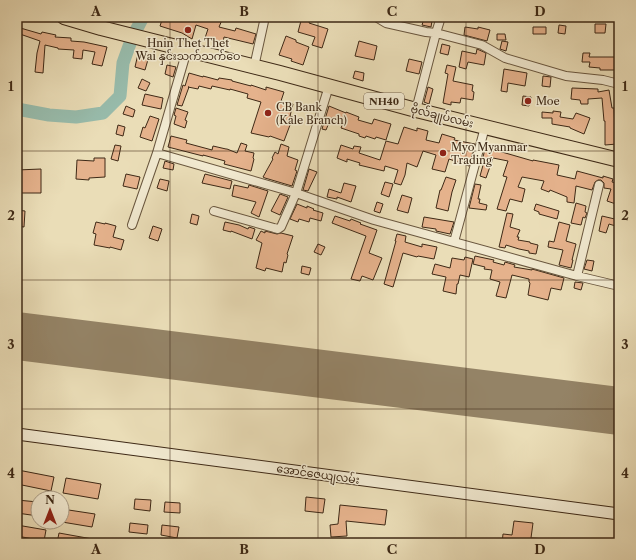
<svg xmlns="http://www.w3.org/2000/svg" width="636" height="560" font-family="'Libre Caslon Text','Noto Sans Myanmar',serif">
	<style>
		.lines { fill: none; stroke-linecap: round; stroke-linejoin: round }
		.river { stroke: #98bcac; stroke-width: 13 }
		.runway { stroke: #948366; stroke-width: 48 }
		.building { fill: #e5b28c; stroke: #3e2916 }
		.street-casing { stroke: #69563e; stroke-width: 10 }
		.secondary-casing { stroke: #3e2916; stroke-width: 13 }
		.highway-casing { stroke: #3e2916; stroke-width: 16 }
		.street { stroke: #f1e9d0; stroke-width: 8 }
		.secondary { stroke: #f1e9d0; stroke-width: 11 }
		.highway { stroke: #eaddb7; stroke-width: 14 }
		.grid { fill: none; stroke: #3e2916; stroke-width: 1; stroke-opacity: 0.55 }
		.poi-dot { fill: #8f2418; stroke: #f1e9d0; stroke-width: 1.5 }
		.labels { text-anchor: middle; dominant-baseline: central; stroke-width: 3; stroke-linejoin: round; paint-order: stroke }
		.shield { fill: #f1e9d0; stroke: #74634e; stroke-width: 1 }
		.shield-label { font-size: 10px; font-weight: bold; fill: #3e2916 }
		.poi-label { font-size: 11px; fill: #3e2916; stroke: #f1e9d0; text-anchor: start }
		.street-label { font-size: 11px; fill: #3e2916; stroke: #f1e9d0 }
		.neatline { fill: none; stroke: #3e2916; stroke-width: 1.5 }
		.grid-label { font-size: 13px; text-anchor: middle; font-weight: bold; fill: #3e2916 }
	</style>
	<rect width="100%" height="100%" fill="#eaddb7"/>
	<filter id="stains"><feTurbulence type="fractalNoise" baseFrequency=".005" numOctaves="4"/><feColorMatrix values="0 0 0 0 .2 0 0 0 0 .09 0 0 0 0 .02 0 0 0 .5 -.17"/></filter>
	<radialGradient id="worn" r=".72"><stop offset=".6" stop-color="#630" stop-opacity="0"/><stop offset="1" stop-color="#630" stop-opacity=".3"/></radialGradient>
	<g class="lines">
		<!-- river -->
		<path class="river" d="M17,109L49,115L76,117L103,113L120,96L123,63L132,38L143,17"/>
		<!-- runway -->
		<path class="runway" d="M17,336L619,411"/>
	</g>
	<!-- building -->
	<path class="building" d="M163,17H214L222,20L219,27L235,31L236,28L256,34L253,44L224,37L223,42L205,38L208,29L196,25L192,39L182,33L160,26Z
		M302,17H311L309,23L328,29L322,48L312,45L315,37L298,32Z
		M395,17H404V21L395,19Z
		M424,19L432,21L431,27L422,25Z
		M595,24H606L605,33H595Z
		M559,25L566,26L565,34L558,33Z
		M17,27L41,34L42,32L56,35L55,37L71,38V41L84,42L107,47L102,66L92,64L95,52L83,50L82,59L73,58L74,50L58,49V48L45,45L43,73L35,72L37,53L40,41L17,33Z
		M465,27L478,29V27L490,30L487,41L464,35Z
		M533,27H546V34H533Z
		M497,34H505L506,40H497Z
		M286,36L296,40V42L309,47L303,65L291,61L292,59L279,55Z
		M359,41L377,46L374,60L355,56Z
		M502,41L508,42L506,51L500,49Z
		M442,44L450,46L448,55L440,53Z
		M477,49L486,53L484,65L468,62L466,69L459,67L462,51L476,54Z
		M583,53H590L589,57H619V70H600V68L589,67L590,62H582Z
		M138,54L149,56L145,70L135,67Z
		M409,59L422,62L419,74L406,71Z
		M167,65L176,67L173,77L165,74Z
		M447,65L456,67L453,81L473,85L472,91L474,92L473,100L461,98L460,103L451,102V105L443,103L448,74L445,73Z
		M504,69L527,73L525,86L508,83L507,92L501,91Z
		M355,71L364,73L363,81L353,78Z
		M189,73L203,77V76L218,80L219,78L232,80V81L251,86V85L266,90V87L284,92L281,101L293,104L290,116L293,117L284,141L270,136L269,137L251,133L261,102L247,98L248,94L230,89V90L212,86L211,89L199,86L198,89L188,87H189L182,106L177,105L183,85L185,86Z
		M543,76L551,77L550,87L542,86Z
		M142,79L150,83L146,91L138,88Z
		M428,87L433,89L429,104L424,102Z
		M572,88L598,89V92L609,90L612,108H614L615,129L617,128V144L605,145V121H604L602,98L588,99V104H581L580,100L571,99Z
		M145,94L163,98L161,109L142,105Z
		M523,96L531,97L529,106L522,105Z
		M126,106L135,110L133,117L123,114Z
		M329,106L346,113V112L359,117L358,120L372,124L374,119L391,124L386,140L376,137L375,139L366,136L365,138L359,136V134L341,128L343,123L331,118L326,130L322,129Z
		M176,108L188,112L185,120L187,121L185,128L174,124L176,116L174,115Z
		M553,111L561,112L560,117L573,119L576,113L590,118L584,134L570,128V127L552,124V118H542V112L553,113Z
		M150,116L159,119L152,141L140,137L143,127L145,128Z
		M118,125L125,127L123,136L116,134Z
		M404,127L417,131V128L428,131L426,140L439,143L442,134L455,138L454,140L475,144L469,166L449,159L445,172L432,169L436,155L423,151L417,167L407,163L405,175L401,185L394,183L398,170L385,166L384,171L359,165L360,163L347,159V162L337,158L341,145L353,149L354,146L361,147L359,153L380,160L386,141L398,144Z
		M171,136L187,140L186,143L212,150L213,146L226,149H227L237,153L241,143L247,145L245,151L254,153L253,158L254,159L251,171L224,164L225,161L203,155V156L168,147Z
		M281,144L289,147L287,156L298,160L295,170L297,171L292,186L265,178L263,177L273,159L272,158L275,152L278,154Z
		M115,145L121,146L118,161L111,159Z
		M486,145L495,149V150L533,161V160L559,165L557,175L575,179L577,171L603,178V176L613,179L612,182L619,184V205L607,201L611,189L604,188V183L601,180H598L595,182L592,190L576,186L574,203L567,202V197L550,190L549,192L541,189L544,181L522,177L518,187L525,189L522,202L510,199L506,211L497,209L507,177L503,176L508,161L493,158L486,178L480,176L485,158L483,157Z
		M94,158H105V177L89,178V180L76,179L77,160L94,161Z
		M165,161L174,164L173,170L163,168Z
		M41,169V193H17V170Z
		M309,169L317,172L308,191L303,190Z
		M126,174L140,177L137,189L123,186Z
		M205,174L232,181L230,189L202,183Z
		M446,177L456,180L452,192L448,211L436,208L440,190H441Z
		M160,179L169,181L167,191L157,188Z
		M385,182L393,184L389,197L381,194Z
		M344,183L356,186L351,202L337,197V199L327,197L329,189L341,193Z
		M475,184L481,185L478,199H480L479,203L487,205L486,210L469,208Z
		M234,185L248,188L249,185L268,191L259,217L251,213L256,202L232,196Z
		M280,194L288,197L280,215L271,211Z
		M402,195L412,198L408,213L397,210Z
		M377,202L383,204L380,213L374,211Z
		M576,203L586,206L585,212L587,213L585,218L583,217L581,225L571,223Z
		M297,204L307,208V206L314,209L313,210L323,213L321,221L310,218L309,222L299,219L298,222L290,219Z
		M536,204L559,211L557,219L539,214V212L534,210Z
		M17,210L25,211L24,227L17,226Z
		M507,213L513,214L510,227L520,230L517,237H519L518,240L530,242V243L538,245L536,254L529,253V251L519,249L506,245L505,248L499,247Z
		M192,214L199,216L197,225L190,223Z
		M335,216L350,221L351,219L361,223L360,224L377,230L369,253L382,258L373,280L362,276L360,281L351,279L366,236L332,223Z
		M602,216L619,220V227L609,224L606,233L599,231Z
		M424,217L454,222L450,234L436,231V229L422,227Z
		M96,222L105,224V223L116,226L113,237L124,240L121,250L110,247V248L94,245L96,234L93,233Z
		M225,222L239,225L248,229L249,227L255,229L252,239L231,231V232L223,230Z
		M559,222L570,225L566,241L576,244L572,260H573L571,268L559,265L563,250L548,247L549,241L554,242Z
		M153,226L162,229L158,241L149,238Z
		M261,231L265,233V231L277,234L281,233L293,236L287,254L288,255L286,263L284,262L282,272L266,268L265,271L256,268L262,243L256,240Z
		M397,234L406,236L405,242L422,247V244L437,247L434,259L418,256L417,257L403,253L393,287L384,284L396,241H395Z
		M318,244L325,247L321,255L314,252Z
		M475,256L494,260L493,262L504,265L505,262L515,265L514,267L532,270V269L564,278L561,290L551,288L548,300L528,295L530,283L529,282V279L512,275L506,298L496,296L500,282L490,279L492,270L484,269L485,267L473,264Z
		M465,257L473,259L469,277L460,275L458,284H457L456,294L443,291L446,277L432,274L435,264L450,268L452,258L464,260Z
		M587,260L594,261L592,271L584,269Z
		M302,266L311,268L309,275L301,273Z
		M575,282L583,283L581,290L574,288Z
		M18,470L54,477L51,491L17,484Z
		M66,478L101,484L98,499L63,493Z
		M306,497L325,499L323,513L305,511Z
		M135,499L151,500L150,511L134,509Z
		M17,500L38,502V516L17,513Z
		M165,502L180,503V513L164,512Z
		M340,505L387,510L385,525L346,521L347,536L331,537L330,525L338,524Z
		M62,509L95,514L92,527L62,522Z
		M514,521L533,523L531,538L546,539L545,543H502L503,534L512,535Z
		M130,523L148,525L147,534L129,532Z
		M17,525L46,530L44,541L17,536Z
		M162,525L179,527L177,538L161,535Z
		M59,533L98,540L97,543H57Z"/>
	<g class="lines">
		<!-- street casing -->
		<g class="street-casing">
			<path id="street" d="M376,17L386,23L426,32L436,33L441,17
				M254,67L265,17
				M416,110L436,33L482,45L505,58L566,76L603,80L619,84
				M157,153L296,193L374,220L577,276L619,286
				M214,211L274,228L278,229L281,227L296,193L329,86
				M132,225L157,153L187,50
				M454,242L485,127
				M577,276L599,185"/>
		</g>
		<!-- secondary casing -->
		<g class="secondary-casing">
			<path id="secondary" d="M17,434L619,514"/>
		</g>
		<!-- highway casing -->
		<g class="highway-casing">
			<path id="highway" d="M64,17L101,28L280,73L416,110L619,160"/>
		</g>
		<!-- street -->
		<use href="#street" class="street"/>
		<!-- secondary -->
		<use href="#secondary" class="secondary"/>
		<!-- highway -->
		<use href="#highway" class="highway"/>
	</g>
	<!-- grid -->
	<path class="grid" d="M170,17V543M318,17V543M466,17V543M17,151H619M17,280H619M17,409H619"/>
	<!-- markers -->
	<g class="poi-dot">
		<circle cx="188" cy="30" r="4"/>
		<circle cx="528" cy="101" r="4"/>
		<circle cx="268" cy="113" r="4"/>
		<circle cx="443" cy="153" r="4"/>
	</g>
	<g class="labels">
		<!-- shield labels -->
		<rect class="shield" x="364" y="93" width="40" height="16" rx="3"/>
		<g class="shield-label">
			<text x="384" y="101">NH40</text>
		</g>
		<!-- poi labels -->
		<g class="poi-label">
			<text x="188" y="43" text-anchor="middle">Hnin Thet Thet<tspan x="188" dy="13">Wai နှင်းသက်သက်ဝေ</tspan></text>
			<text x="536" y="101">Moe</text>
			<text x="276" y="107">CB Bank<tspan x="276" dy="13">(Kale Branch)</tspan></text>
			<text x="451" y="147">Myo Myanmar<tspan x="451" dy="13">Trading</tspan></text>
		</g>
		<!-- street labels -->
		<g class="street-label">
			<text transform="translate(442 116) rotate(14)">ဗိုလ်ချုပ်လမ်း</text>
			<text transform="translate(318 474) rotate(8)">အောင်ဇေယျလမ်း</text>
		</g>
	</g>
	<!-- margin -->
	<rect width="636" height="560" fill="none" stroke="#eaddb7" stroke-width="44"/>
	<!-- north arrow -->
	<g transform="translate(50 510)"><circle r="19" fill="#f1e9d0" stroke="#a99c86"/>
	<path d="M0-3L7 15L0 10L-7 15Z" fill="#8f2418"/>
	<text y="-6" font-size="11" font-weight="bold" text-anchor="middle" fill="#3e2916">N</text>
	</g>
	<rect x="22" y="22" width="592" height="516" class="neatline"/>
	<g class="grid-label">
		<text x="96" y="16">A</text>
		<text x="244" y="16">B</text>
		<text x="392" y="16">C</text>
		<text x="540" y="16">D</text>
		<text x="11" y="91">1</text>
		<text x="625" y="91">1</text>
		<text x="11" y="220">2</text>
		<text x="625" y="220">2</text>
		<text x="11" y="349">3</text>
		<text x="625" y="349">3</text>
		<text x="11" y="478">4</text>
		<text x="625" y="478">4</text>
		<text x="96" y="554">A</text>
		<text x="244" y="554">B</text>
		<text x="392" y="554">C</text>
		<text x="540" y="554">D</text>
	</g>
	<rect width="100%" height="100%" filter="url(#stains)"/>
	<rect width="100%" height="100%" fill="url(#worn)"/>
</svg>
